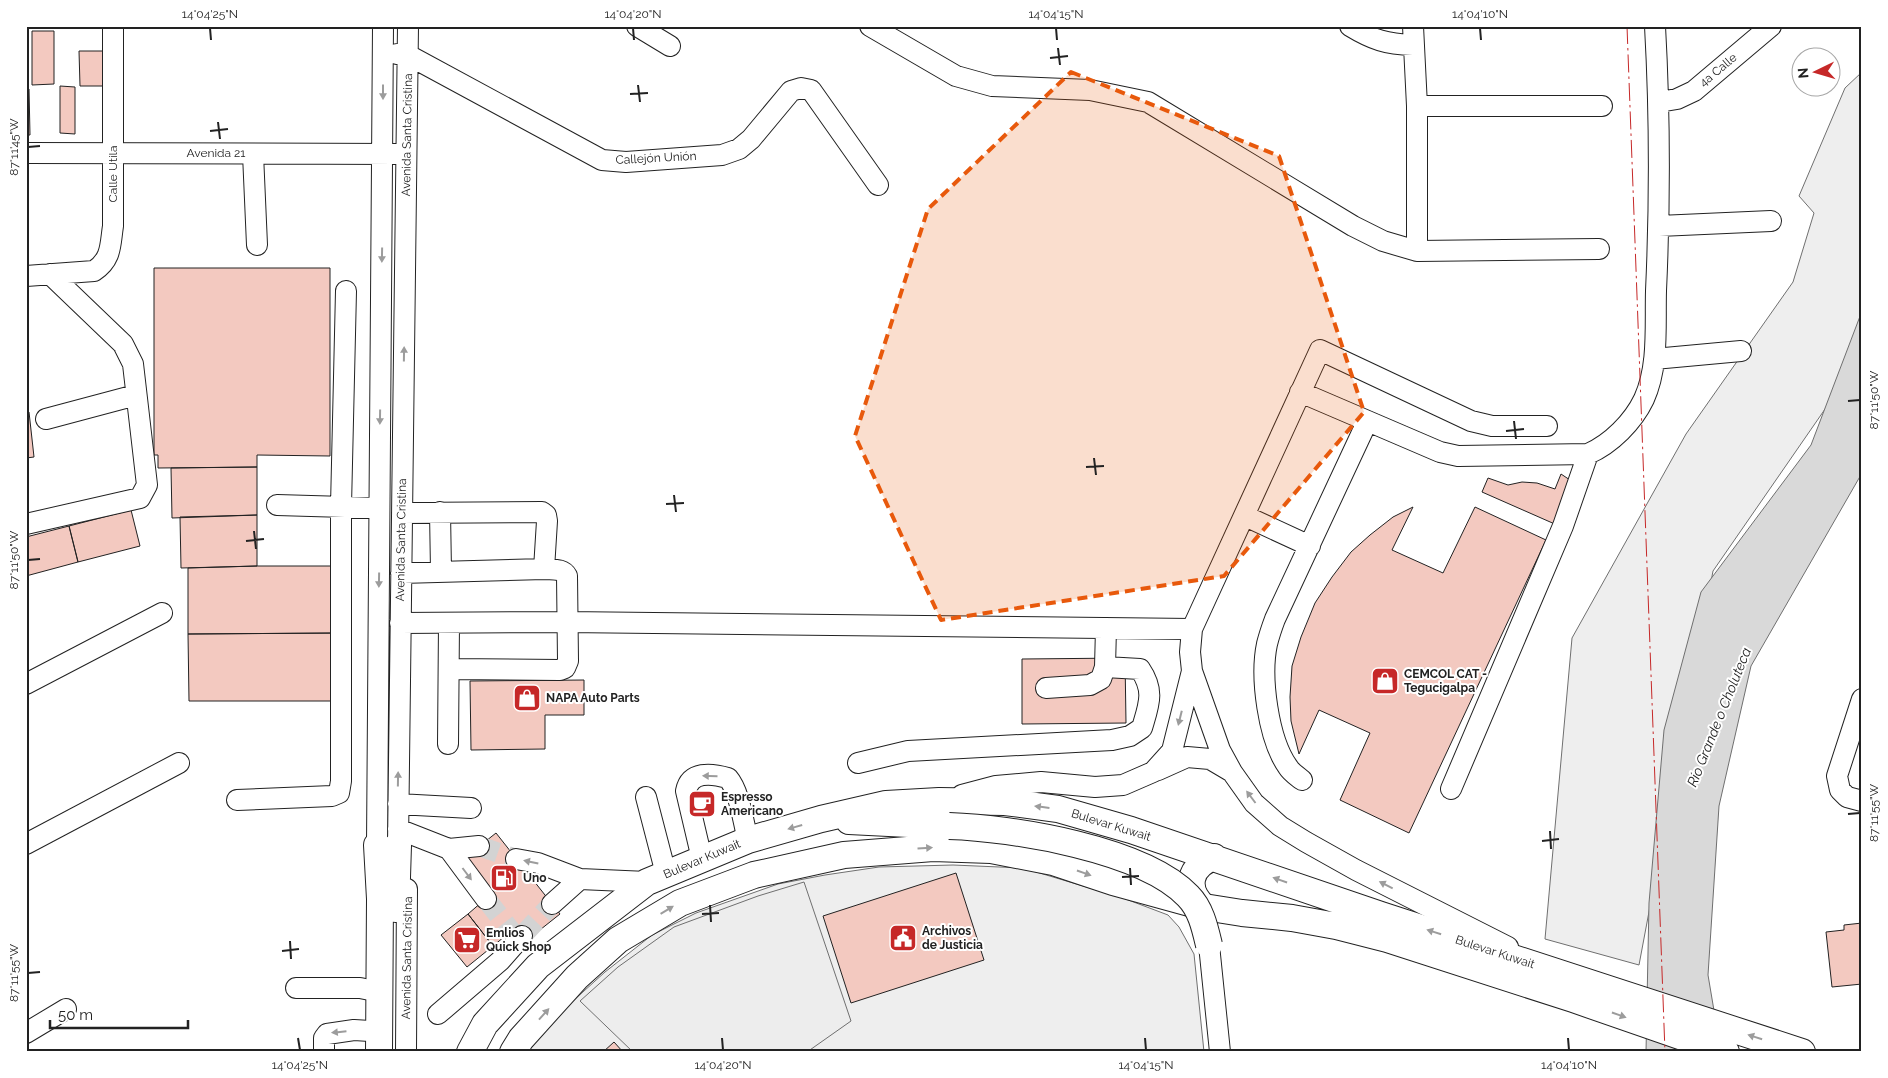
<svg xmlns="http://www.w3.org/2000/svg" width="1888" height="1078" font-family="Raleway,sans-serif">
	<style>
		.green { fill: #eee; stroke: #6f6f6f }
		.parking { fill: #ededed; stroke: #6f6f6f }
		.water { fill: #d9d9d9; stroke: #6f6f6f }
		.building { fill: #f3c9c0; stroke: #222 }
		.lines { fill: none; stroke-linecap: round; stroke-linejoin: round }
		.minor-tunnel { stroke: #d3d3d3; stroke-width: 20; stroke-dasharray: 20 10; stroke-linecap: butt }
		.minor-casing { stroke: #222; stroke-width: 22 }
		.major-casing { stroke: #222; stroke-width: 28 }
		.minor { stroke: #fff; stroke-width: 20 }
		.major { stroke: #fff; stroke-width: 26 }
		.major-bridge-casing { stroke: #222; stroke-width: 28; stroke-linecap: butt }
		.major-bridge { stroke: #fff; stroke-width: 26 }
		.power { stroke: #c62828; stroke-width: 1; stroke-dasharray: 18 4 2.5 4; stroke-linecap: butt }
		.oneway { fill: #9c9c9c }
		.marked { fill: #e8590c; fill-opacity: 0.2; stroke: #e8590c; stroke-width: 4; stroke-dasharray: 10 6; stroke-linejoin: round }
		.ticks { fill: none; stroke: #222; stroke-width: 2 }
		.labels { text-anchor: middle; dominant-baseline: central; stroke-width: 4; stroke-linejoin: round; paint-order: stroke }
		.street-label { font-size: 12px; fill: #222; stroke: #fff }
		.poi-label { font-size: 12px; font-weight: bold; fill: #222; stroke: #fff; text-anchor: start }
		.water-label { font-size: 14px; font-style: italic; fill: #222; stroke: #fff }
		.neatline { fill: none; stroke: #222; stroke-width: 2 }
		.ticks-label { font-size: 12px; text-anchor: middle; fill: #222 }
	</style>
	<rect width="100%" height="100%" fill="#fff"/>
	<!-- green -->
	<path class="green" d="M1862,72V331L1841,386L1713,571L1639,965L1545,939L1572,638L1686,434L1793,282L1814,213L1799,196L1845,88Z
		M953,865L1023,868L1123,898L1168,915L1179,927L1194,954L1204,1052H526L542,1029L605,972L652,935L696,913L778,884L825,875L879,867Z"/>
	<!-- parking -->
	<path class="parking" d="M804,882L851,1021L807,1052H633L580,1001L618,967L674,927L758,896Z"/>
	<!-- water -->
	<path class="water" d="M1862,311V473L1751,666L1719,806L1708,975L1721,1052H1646L1649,903L1664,730L1701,592L1811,445Z"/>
	<!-- building -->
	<path class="building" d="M32,31H54V84L32,85Z
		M79,51H105V86H80Z
		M60,86L75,87V134L60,133Z
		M26,89H29L30,135H26Z
		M154,268H330V456L257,455V467L158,468V455H154Z
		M29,412L34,457L26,458V413Z
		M257,467V515L172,518L171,468Z
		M1561,474L1570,480L1557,525L1482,492L1488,478L1508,485L1522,482L1537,483L1555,489Z
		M1413,507L1392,550L1443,573L1475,507L1546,540L1409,833L1340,800L1370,733L1319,710L1299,754L1291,721L1290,697L1292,666L1301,637L1315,603L1332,577L1351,552L1370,535L1393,517Z
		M131,510L140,546L78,562L69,526Z
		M257,515V566L181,568L180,517Z
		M69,526L78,562L26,576V537Z
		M257,566H340L339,633L188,634V568Z
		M339,633L340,701H189L188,634Z
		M1125,658L1126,723L1022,724V659Z
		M584,680V715H545V749L471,750L470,681Z
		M704,792L709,813L700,816L695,795Z
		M496,833L560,914L526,941L515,928L493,946L468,914L490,895L462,860Z
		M956,873L984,960L851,1003L823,916Z
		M468,914L493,946L467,967L441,935Z
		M1862,923V984L1832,987L1826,932L1844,930V925Z
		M614,1042L623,1052H603Z"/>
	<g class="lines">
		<!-- minor-tunnel -->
		<path class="minor-tunnel" d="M479,846L516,859
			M486,899L511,931
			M522,936L552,904"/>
		<!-- minor casing -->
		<g class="minor-casing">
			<path id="minor" d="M637,26L670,46
				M870,26L956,76L992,86L1090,90L1148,102L1353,226L1383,241L1417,251L1599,249
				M1350,26C1373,40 1386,44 1413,45
				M1413,26L1417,106V251
				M397,54L408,55L602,160L626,162L722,155L739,149L751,139L791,91L801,88L811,90L878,185
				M1659,102L1677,99L1694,91L1771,26
				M1417,106H1602
				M26,153L397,154
				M253,154L257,245
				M1659,226L1771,221
				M26,276L94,271C112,259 110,245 113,226V26
				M1654,359L1741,351
				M1300,392L1440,452L1458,456L1588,454C1611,444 1633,422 1644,399C1659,366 1655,326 1656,291C1660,203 1660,115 1655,26
				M46,419L136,395
				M277,505L379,508
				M440,512L441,571
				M1245,516L1310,546
				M26,524L140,498L147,485L133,364L123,344L50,274
				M401,573L544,569L547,521L546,515L542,512L402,513
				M400,623L566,622L1192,629
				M449,669L560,670L565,668L568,661L567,576C563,568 552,570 544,569
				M26,684L162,613
				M1046,688L1090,685L1101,679L1105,667L1106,628
				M1862,699L1837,776L1840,790L1847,797L1862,801
				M448,744L449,623
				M858,763L908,751L1112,740L1130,736L1142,728C1149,704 1155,691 1140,669L1105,667
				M1158,770L1187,757L1210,759L1232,772
				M1302,780C1297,776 1291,772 1288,767C1268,739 1260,677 1267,644C1269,636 1272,627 1275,619L1367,422
				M1451,789L1563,526L1588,454
				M962,795L996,786L1041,782L1095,787L1123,785L1153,772L1172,751L1192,671
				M646,797L666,874
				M237,800L332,796L339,793L341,781V506L346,291
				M398,804L471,808
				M398,829L449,849L479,846
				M26,844L179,763
				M449,849L486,899
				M400,858L398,845L408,26
				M375,859L377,845L383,26
				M516,859L538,863L580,879L647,882
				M702,859L686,791C690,771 711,773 728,778C740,792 743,822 748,840
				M552,904L580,879
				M1209,945L1220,1052
				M1508,947L1356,870L1306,842L1280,826L1254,803L1232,772L1220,750L1192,671L1190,652L1192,629L1320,350L1471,421L1492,426H1547
				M296,988H360L370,990
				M438,1014L500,961L522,936
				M26,1033L66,1009
				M324,1052V1038L327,1034L354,1030L370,1031
				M406,1052L407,889"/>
		</g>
		<!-- major casing -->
		<g class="major-casing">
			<path id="major" d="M849,821L949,826
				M377,845L380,899L379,1052
				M1204,907C1184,889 1189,866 1214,857
				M396,909L398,845
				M470,1052L485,1024L538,966L647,882L748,840L821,819L886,804L939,801L1005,802L1058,809L1131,830L1381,915L1802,1052
				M513,1052L521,1039L577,977L618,940L680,903L754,875L844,855L933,848L991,850L1053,862L1113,882L1204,907L1242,913L1292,918L1336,926L1387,939L1573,999L1726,1052"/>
		</g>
		<!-- minor -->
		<use href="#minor" class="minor"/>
		<!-- major -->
		<use href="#major" class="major"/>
		<!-- major-bridge casing -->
		<g class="major-bridge-casing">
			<path id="major-bridge" d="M949,826C1013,828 1143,849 1188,896C1201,909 1205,928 1209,945"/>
		</g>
		<!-- major-bridge -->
		<use href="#major-bridge" class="major-bridge"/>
		<!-- power -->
		<path class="power" d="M1627,26L1665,1052"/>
	</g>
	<!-- one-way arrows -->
	<defs><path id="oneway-solid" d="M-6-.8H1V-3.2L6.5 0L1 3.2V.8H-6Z" transform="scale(1.25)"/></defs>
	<g class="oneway">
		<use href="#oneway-solid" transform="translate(383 92) rotate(90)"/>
		<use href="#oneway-solid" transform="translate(382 255) rotate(91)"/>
		<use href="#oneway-solid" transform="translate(404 354) rotate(-89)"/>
		<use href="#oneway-solid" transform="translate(380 417) rotate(91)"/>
		<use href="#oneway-solid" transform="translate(379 580) rotate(91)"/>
		<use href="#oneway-solid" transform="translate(1180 718) rotate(104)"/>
		<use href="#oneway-solid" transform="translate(710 776) rotate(-179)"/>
		<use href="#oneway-solid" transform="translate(398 779) rotate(-89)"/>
		<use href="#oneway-solid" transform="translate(1251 797) rotate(-127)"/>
		<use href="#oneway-solid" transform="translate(1042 807) rotate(-173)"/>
		<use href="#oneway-solid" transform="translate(795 827) rotate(164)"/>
		<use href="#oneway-solid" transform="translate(925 848) rotate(-4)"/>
		<use href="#oneway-solid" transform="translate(531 862) rotate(-168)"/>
		<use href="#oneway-solid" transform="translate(1084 873) rotate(19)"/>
		<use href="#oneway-solid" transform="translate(467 874) rotate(53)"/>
		<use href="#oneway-solid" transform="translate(1280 880) rotate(-161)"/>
		<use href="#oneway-solid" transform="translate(1386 885) rotate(-153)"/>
		<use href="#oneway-solid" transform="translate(667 910) rotate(-31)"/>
		<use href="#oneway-solid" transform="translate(1434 932) rotate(-162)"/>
		<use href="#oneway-solid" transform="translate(544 1014) rotate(-48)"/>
		<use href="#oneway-solid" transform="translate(1619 1015) rotate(19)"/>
		<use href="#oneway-solid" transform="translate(339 1032) rotate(174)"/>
		<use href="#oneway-solid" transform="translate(1755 1037) rotate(-162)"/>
	</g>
	<!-- marked area -->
	<path class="marked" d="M1071,72L1279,156L1364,412L1224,576L941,620L855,436L928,209Z"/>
	<!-- ticks -->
	<path class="ticks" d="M210,28L211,40M633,28L634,40M1056,28L1057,40M1480,28L1481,40M1058,48L1060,65M1050,58L1068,56M638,85L640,102M630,94L648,93M218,122L220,139M210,131L228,129M28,147L40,146M1848,401L1860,400M1514,421L1516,439M1506,431L1524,429M1094,458L1096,475M1086,467L1104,466M674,495L676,512M666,504L684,503M254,531L256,549M246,541L264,539M28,560L40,559M1848,814L1860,813M1550,831L1551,849M1542,841L1559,839M1130,868L1131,885M1122,877L1139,876M710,905L711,922M702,914L719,913M290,941L291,959M282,951L299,949M28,973L40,972M298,1038L300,1050M722,1038L723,1050M1145,1038L1146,1050M1568,1038L1569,1050"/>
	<!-- icons -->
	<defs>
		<g id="shop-square" transform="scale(1.4375)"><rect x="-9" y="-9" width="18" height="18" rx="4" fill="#c62828" stroke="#fff"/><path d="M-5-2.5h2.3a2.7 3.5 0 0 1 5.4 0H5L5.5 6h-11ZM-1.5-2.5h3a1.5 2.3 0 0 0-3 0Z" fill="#fff"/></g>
		<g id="cafe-square" transform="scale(1.4375)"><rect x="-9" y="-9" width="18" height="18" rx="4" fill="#c62828" stroke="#fff"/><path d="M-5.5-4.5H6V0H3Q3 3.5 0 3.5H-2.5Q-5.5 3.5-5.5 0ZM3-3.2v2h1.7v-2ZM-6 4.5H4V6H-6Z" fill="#fff"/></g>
		<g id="fuel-square" transform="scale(1.4375)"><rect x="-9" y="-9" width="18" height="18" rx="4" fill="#c62828" stroke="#fff"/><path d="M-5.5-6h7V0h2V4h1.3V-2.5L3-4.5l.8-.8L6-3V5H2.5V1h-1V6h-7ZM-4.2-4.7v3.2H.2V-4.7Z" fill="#fff"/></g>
		<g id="civic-square" transform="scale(1.4375)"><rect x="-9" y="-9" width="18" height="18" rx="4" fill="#c62828" stroke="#fff"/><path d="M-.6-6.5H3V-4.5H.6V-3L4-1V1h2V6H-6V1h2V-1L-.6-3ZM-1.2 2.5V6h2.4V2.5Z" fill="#fff"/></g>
		<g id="supermarket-square" transform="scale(1.4375)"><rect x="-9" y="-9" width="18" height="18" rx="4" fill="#c62828" stroke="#fff"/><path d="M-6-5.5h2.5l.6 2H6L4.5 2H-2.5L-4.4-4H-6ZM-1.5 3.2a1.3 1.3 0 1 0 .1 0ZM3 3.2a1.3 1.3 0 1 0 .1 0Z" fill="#fff"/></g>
	</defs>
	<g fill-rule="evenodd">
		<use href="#shop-square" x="1385" y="681"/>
		<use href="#shop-square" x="527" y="698"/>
		<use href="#cafe-square" x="702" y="804"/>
		<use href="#fuel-square" x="504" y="878"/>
		<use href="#civic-square" x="903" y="938"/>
		<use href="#supermarket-square" x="467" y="940"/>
	</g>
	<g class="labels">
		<!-- street labels -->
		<g class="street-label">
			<text transform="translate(1718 70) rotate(-40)">4a Calle</text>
			<text transform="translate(407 135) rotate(-89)">Avenida Santa Cristina</text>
			<text x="216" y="153">Avenida 21</text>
			<text transform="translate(656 158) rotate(-3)">Callejón Unión</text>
			<text transform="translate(113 174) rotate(-90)">Calle Utila</text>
			<text transform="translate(401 540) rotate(-89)">Avenida Santa Cristina</text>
			<text transform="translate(1111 825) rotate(17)">Bulevar Kuwait</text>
			<text transform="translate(702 859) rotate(-23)">Bulevar Kuwait</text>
			<text transform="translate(1495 952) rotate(18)">Bulevar Kuwait</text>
			<text transform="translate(407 958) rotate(-89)">Avenida Santa Cristina</text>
		</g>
		<!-- poi labels -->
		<g class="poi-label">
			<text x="1404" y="674">CEMCOL CAT -<tspan x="1404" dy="14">Tegucigalpa</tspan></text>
			<text x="546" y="698">NAPA Auto Parts</text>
			<text x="721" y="797">Espresso<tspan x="721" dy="14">Americano</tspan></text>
			<text x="523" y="878">Uno</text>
			<text x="922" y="931">Archivos<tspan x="922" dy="14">de Justicia</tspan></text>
			<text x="486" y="933">Emlios<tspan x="486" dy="14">Quick Shop</tspan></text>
		</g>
		<!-- water labels -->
		<g class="water-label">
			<text transform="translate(1719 717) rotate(-68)">Río Grande o Choluteca</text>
		</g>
	</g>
	<!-- border -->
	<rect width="1888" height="1078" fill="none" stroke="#ffffff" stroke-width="55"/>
	<!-- north arrow -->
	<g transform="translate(1816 72) rotate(265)"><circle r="24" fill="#ffffff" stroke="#a7a7a7"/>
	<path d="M0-4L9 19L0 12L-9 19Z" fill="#c62828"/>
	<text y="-8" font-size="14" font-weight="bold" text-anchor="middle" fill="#222222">N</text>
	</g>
	<!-- scale -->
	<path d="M50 1020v8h138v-8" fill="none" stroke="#222222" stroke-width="2.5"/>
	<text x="58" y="1020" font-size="15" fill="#222222" stroke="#ffffff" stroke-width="4" paint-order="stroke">50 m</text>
	<rect x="28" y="28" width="1832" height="1022" class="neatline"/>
	<g class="ticks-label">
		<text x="210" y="18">14°04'25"N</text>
		<text x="633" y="18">14°04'20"N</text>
		<text x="1056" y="18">14°04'15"N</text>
		<text x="1480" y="18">14°04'10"N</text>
		<text transform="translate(14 147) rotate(-90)" y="4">87°11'45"W</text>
		<text transform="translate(1874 400) rotate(-90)" y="4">87°11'50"W</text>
		<text transform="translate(14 560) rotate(-90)" y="4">87°11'50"W</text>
		<text transform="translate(1874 813) rotate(-90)" y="4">87°11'55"W</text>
		<text transform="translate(14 973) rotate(-90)" y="4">87°11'55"W</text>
		<text x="300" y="1069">14°04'25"N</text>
		<text x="723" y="1069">14°04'20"N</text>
		<text x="1146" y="1069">14°04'15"N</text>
		<text x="1569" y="1069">14°04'10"N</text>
	</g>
</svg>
